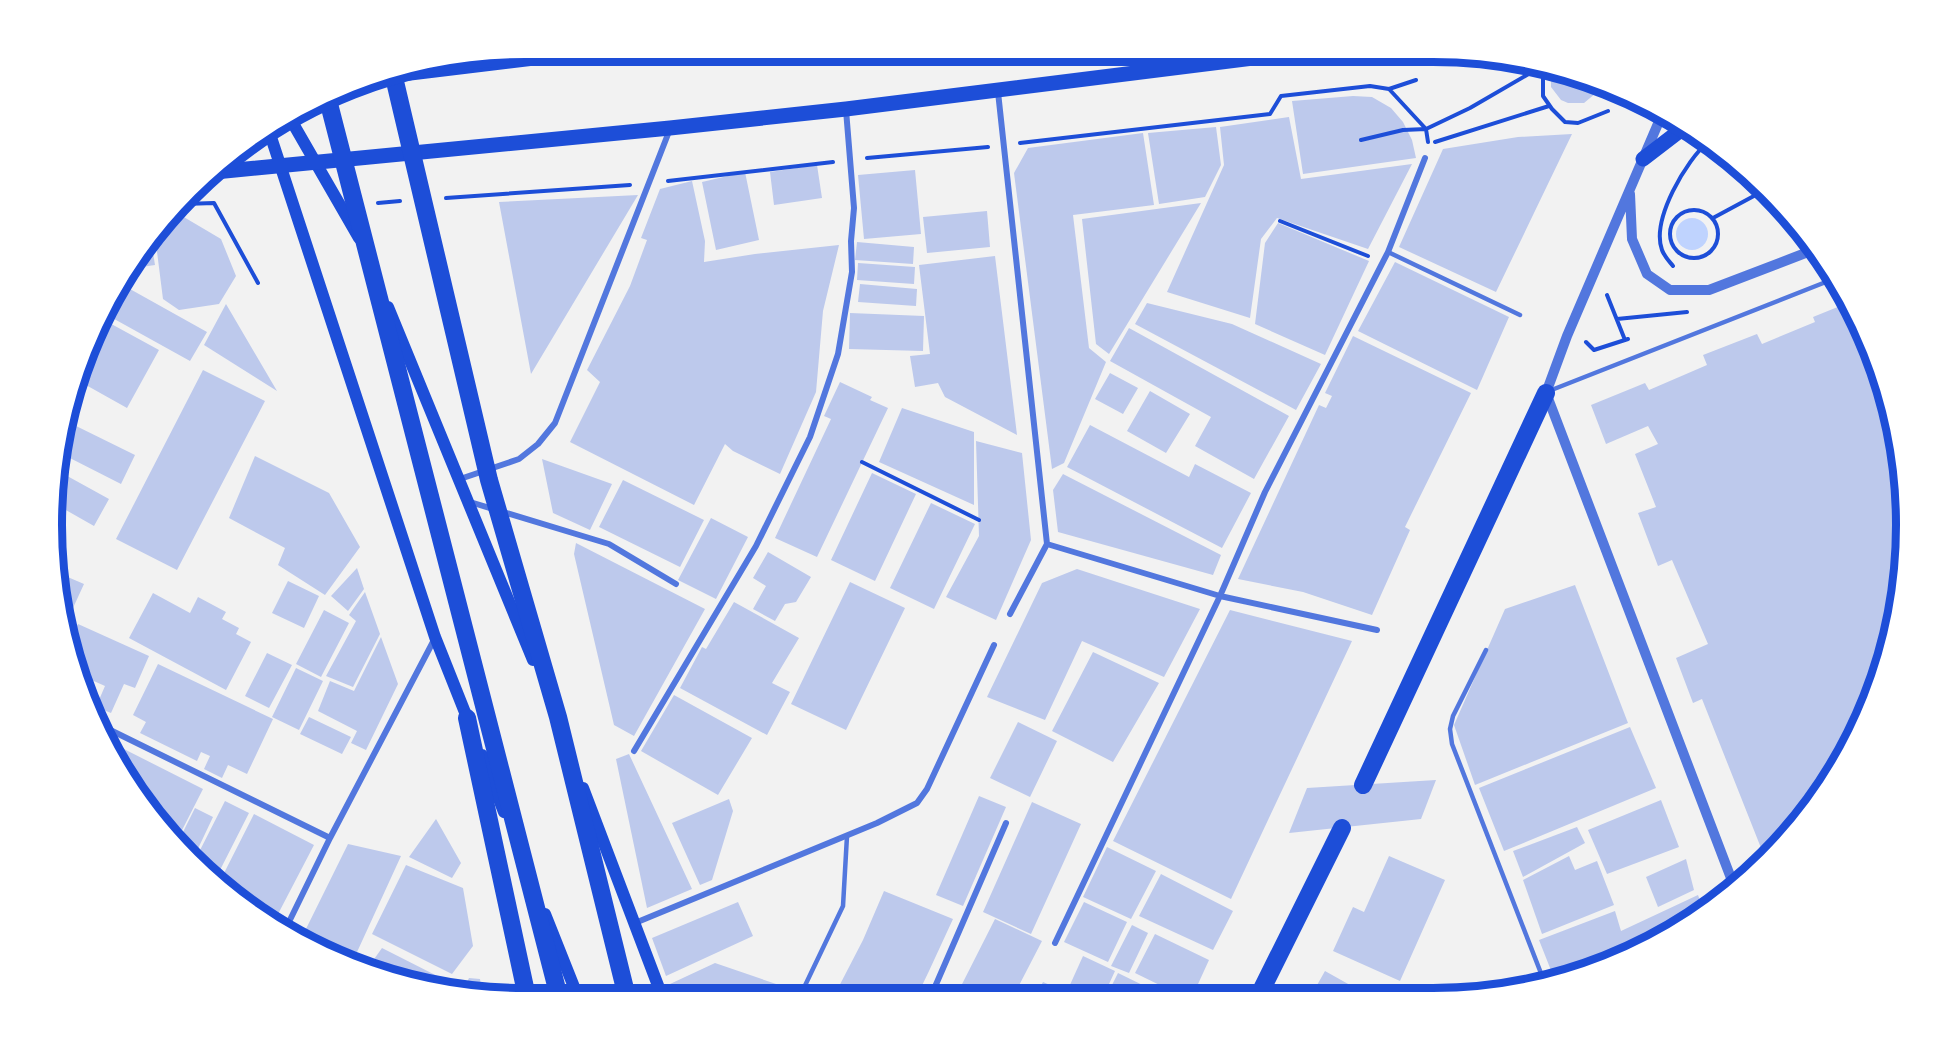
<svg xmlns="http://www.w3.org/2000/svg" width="1958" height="1049" font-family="'DM Sans',sans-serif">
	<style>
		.water { fill: #bfd3fe }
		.building { fill: #bdc9ec }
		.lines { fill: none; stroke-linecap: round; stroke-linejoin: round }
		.path { stroke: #1d4ed8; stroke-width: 4 }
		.service { stroke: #5277de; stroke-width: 4.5 }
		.minor { stroke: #5277de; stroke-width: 6 }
		.tertiary { stroke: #5277de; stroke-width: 10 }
		.secondary { stroke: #1d4ed8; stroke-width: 12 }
		.primary { stroke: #1d4ed8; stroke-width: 15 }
		.motorway { stroke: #1d4ed8; stroke-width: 18 }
		.rim { fill: none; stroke: #1d4ed8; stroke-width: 8 }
	</style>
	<rect width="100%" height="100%" fill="#f2f2f2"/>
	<!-- water -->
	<path class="water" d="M1676 234a16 16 0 1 1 32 0a16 16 0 1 1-32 0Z"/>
	<!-- building -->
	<path class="building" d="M1555,67L1599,83L1596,93L1584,103H1568L1561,100L1551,87V78Z
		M1353,96L1372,97L1391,108L1403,122L1412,140L1416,158L1303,174L1292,101Z
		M1289,117L1301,179L1412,164L1368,249L1277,218L1261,239L1250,318L1167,292L1224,165L1220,127Z
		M1216,127L1221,165L1205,197L1159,204L1148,133Z
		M1143,133L1154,205L1073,215L1089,348L1106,362L1064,463L1052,469L1014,173L1028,148Z
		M1572,134L1496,292L1399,247L1443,149L1518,137Z
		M817,165L822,198L774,205L770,172Z
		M915,170L921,234L864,239L858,175Z
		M745,172L759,240L716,250L702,182Z
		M692,181L705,241L704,262L755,254L839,245L823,311L816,392L780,474L733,451L725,444L694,505L570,442L600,382L587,370L630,286L647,240L641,238L660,189Z
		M638,195L531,374L499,202Z
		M1201,203L1109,354L1096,344L1082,219Z
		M987,211L990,247L927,253L923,217Z
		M177,213L221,239L236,276L219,304L179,310L163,299L155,236Z
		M1278,223L1369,261L1325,355L1255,324L1265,243Z
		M151,240L155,265L127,269L131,262Z
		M857,242L914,247L913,264L855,260Z
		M995,256L1017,435L945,397L938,383L915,387L910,356L930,354L919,265Z
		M1395,262L1509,317L1477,390L1358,331Z
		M858,263L915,267L914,284L857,280Z
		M121,284L207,332L190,361L107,315Z
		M860,284L917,289L916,306L858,302Z
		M1850,302L1882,373L1903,463L1906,556L1891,647L1858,734L1789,837L1765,858L1702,699L1693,703L1676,658L1708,644L1672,560L1658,566L1638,513L1656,507L1635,454L1658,444L1648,426L1606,444L1591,405L1645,383L1649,390L1707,365L1703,355L1757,334L1762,344L1815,322L1813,317Z
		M1147,303L1232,324L1321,364L1296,410L1135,324Z
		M226,304L277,391L204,345Z
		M850,313L924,316L923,351L849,349Z
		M104,320L159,350L127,408L77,380Z
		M1129,328L1289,416L1254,479L1195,446L1211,417L1110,361Z
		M1353,336L1471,393L1405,527L1410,530L1372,615L1303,592L1238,579L1319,405L1326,408L1332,396L1325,393Z
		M203,370L265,401L177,570L116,539Z
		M1110,373L1138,388L1123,414L1095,399Z
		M840,382L872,397L870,400L888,408L817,557L775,538L831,419L824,416Z
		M1150,391L1190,414L1166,453L1127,431Z
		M902,408L974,432V505L879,462Z
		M70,423L135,455L121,484L62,454L64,435Z
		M1090,425L1189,477L1195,464L1251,493L1222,548L1067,467Z
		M976,441L1022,453L1031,540L996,620L946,597L979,536Z
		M255,456L329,493L360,547L325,595L278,565L285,548L229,518Z
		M542,459L612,484L590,530L553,513Z
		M60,472L109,499L94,526L57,505Z
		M872,473L916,494L875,581L831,560Z
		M1063,474L1221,555L1213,575L1058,532L1053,490Z
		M623,480L704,520L680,567L599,527Z
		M931,503L975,524L934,609L890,588Z
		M711,518L748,537L716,599L678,580Z
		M576,543L705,609L634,736L614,725L574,554Z
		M768,552L811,577L796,602L785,604L775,621L753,609L766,586L753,578Z
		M357,568L364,589L348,611L331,596Z
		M1077,569L1200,609L1164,677L1082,641L1045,720L987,697L1042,583Z
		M56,572L84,584L67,621L65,609Z
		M288,581L319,596L304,628L272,613Z
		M850,582L905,608L846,730L791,704Z
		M1575,585L1628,723L1475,785L1454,725L1505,609Z
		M365,592L380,634L353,687L326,676L356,621L349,615Z
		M153,593L190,613L198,597L226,612L222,619L239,628L236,634L251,642L226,690L129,638Z
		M734,602L799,638L772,683L790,692L767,735L680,688L702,647L706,649Z
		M324,610L349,623L321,677L296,664Z
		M1230,610L1352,641L1231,899L1113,841Z
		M78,624L149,656L135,688L124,684L111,713L96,707L105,686L87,678L83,687L71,638Z
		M381,637L398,684L366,750L351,743L357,731L318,711L330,681L354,691Z
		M1093,652L1159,683L1113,762L1052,731Z
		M267,653L292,665L269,708L245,696Z
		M158,664L273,719L247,774L228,765L222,778L204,769L210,756L201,752L197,761L140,733L146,722L133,715Z
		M296,668L323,681L299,730L272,717Z
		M674,695L752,738L718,795L641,751Z
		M309,717L351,737L342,754L300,734Z
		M1018,722L1057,741L1030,797L990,778Z
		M1630,727L1656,788L1504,851L1479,788Z
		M116,745L203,789L176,842L131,788L112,752Z
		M629,754L692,889L647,908L616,759Z
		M1436,780L1421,819L1289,833L1307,788Z
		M979,796L1006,807L963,906L936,895Z
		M729,799L733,811L712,880L700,885L672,823Z
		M1661,800L1679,847L1607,874L1588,830Z
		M225,801L249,813L216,878L194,862Z
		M1032,802L1081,824L1031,934L983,912Z
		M195,808L213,817L195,855L177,844Z
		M254,814L314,845L277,916L246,899L220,881Z
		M436,819L461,863L452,878L409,857Z
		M1577,827L1585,843L1523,877L1513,851Z
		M348,844L401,856L352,963L315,949L301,939Z
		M1107,847L1156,871L1131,919L1083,897Z
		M1389,856L1445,880L1400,981L1333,951L1353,907L1364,912Z
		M1569,856L1575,870L1597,861L1614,905L1542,934L1523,880Z
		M1686,859L1694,890L1658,907L1646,877Z
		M406,865L463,888L473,946L452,974L372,934Z
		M1161,874L1233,911L1213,950L1139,916Z
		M884,891L953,919L929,971L917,996H834L863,940Z
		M1698,895L1704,912L1697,918L1614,962L1554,978L1539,940L1615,911L1621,931Z
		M738,902L753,936L666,976L652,938Z
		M1084,902L1127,922L1108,962L1064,942Z
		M995,919L1042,941L1014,995L956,996Z
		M1132,925L1148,933L1129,973L1111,966Z
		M1155,934L1209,960L1193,995H1180L1135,973Z
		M382,948L453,984L451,990L402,982L367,969Z
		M1083,956L1115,971L1104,995H1087L1069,987Z
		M715,963L782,986L778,996H674L670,984Z
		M1325,971L1366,994H1312Z
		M1118,973L1163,995H1107Z
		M469,978L480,979L482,995L462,992Z
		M1043,982L1073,995H1036Z
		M1488,985L1492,994H1463Z"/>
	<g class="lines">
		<!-- path -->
		<path class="path" d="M1543,65V96L1552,109L1565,122L1578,123L1608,111
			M1389,89L1426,129L1428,142
			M1361,140L1403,130L1426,129L1470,108L1544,65
			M1435,142L1549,106
			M1020,143L1270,114L1281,96L1370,86L1389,89L1416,80
			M867,158L988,147
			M668,181L833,162
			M446,198L630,185
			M378,203L400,201
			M184,204L214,203L258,283
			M1670 234a24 24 0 1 1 48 0a24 24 0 1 1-48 0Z
			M1713,218L1765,190
			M1280,221L1368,256
			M1673,266C1669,261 1664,256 1662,250C1651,220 1686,160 1709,141
			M1607,295L1625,340
			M1617,319L1687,312
			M1586,342L1594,350L1628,339
			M862,462L979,520"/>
		<!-- service -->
		<path class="service" d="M1388,252L1520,315
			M1549,391L1836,278
			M1486,650L1453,716L1450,729L1452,744L1544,981
			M800,996L843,906L847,836"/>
		<!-- minor -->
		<path class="minor" d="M998,92L1047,544L1010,614
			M460,479L519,459L538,444L555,423L670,129
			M470,502L609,544L676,584
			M1047,544L1220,596L1377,630
			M96,723L330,838
			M634,751L756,546L810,437L838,354L852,272L851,241L854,208L846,110
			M278,923L286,927
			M635,923L877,823L917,803L927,789L994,645
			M286,928L330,838L435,638
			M1055,943L1220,596L1265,492L1388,252L1425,158
			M931,996L1006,823"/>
		<!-- tertiary -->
		<path class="tertiary" d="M1663,112L1567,336L1546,393L1734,886
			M1630,194L1632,239L1647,274L1670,290H1709L1816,249"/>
		<!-- secondary -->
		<path class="secondary" d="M291,120L359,238
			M269,131L435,637L470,725
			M388,307L533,660
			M482,755L504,812
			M583,788L662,996
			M545,914L578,997"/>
		<!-- primary -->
		<path class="primary" d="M369,78L592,51
			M1661,114L1662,111
			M1643,159L1686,126
			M215,172L670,128L846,109L1302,52"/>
		<!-- motorway -->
		<path class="motorway" d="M393,73L489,480L558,717L627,997
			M371,77L372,78
			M328,100L559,997
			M467,718L527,997
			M1363,785L1546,393
			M1259,995L1342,828"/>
	</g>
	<!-- crop -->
	<path d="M0 0H1958V1049H0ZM525 62H1433A463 463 0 0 1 1896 525V525A463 463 0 0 1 1433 988H525A463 463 0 0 1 62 525V525A463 463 0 0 1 525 62Z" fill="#fff" fill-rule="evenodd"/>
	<path class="rim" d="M525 62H1433A463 463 0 0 1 1896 525V525A463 463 0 0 1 1433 988H525A463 463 0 0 1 62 525V525A463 463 0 0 1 525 62Z"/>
</svg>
